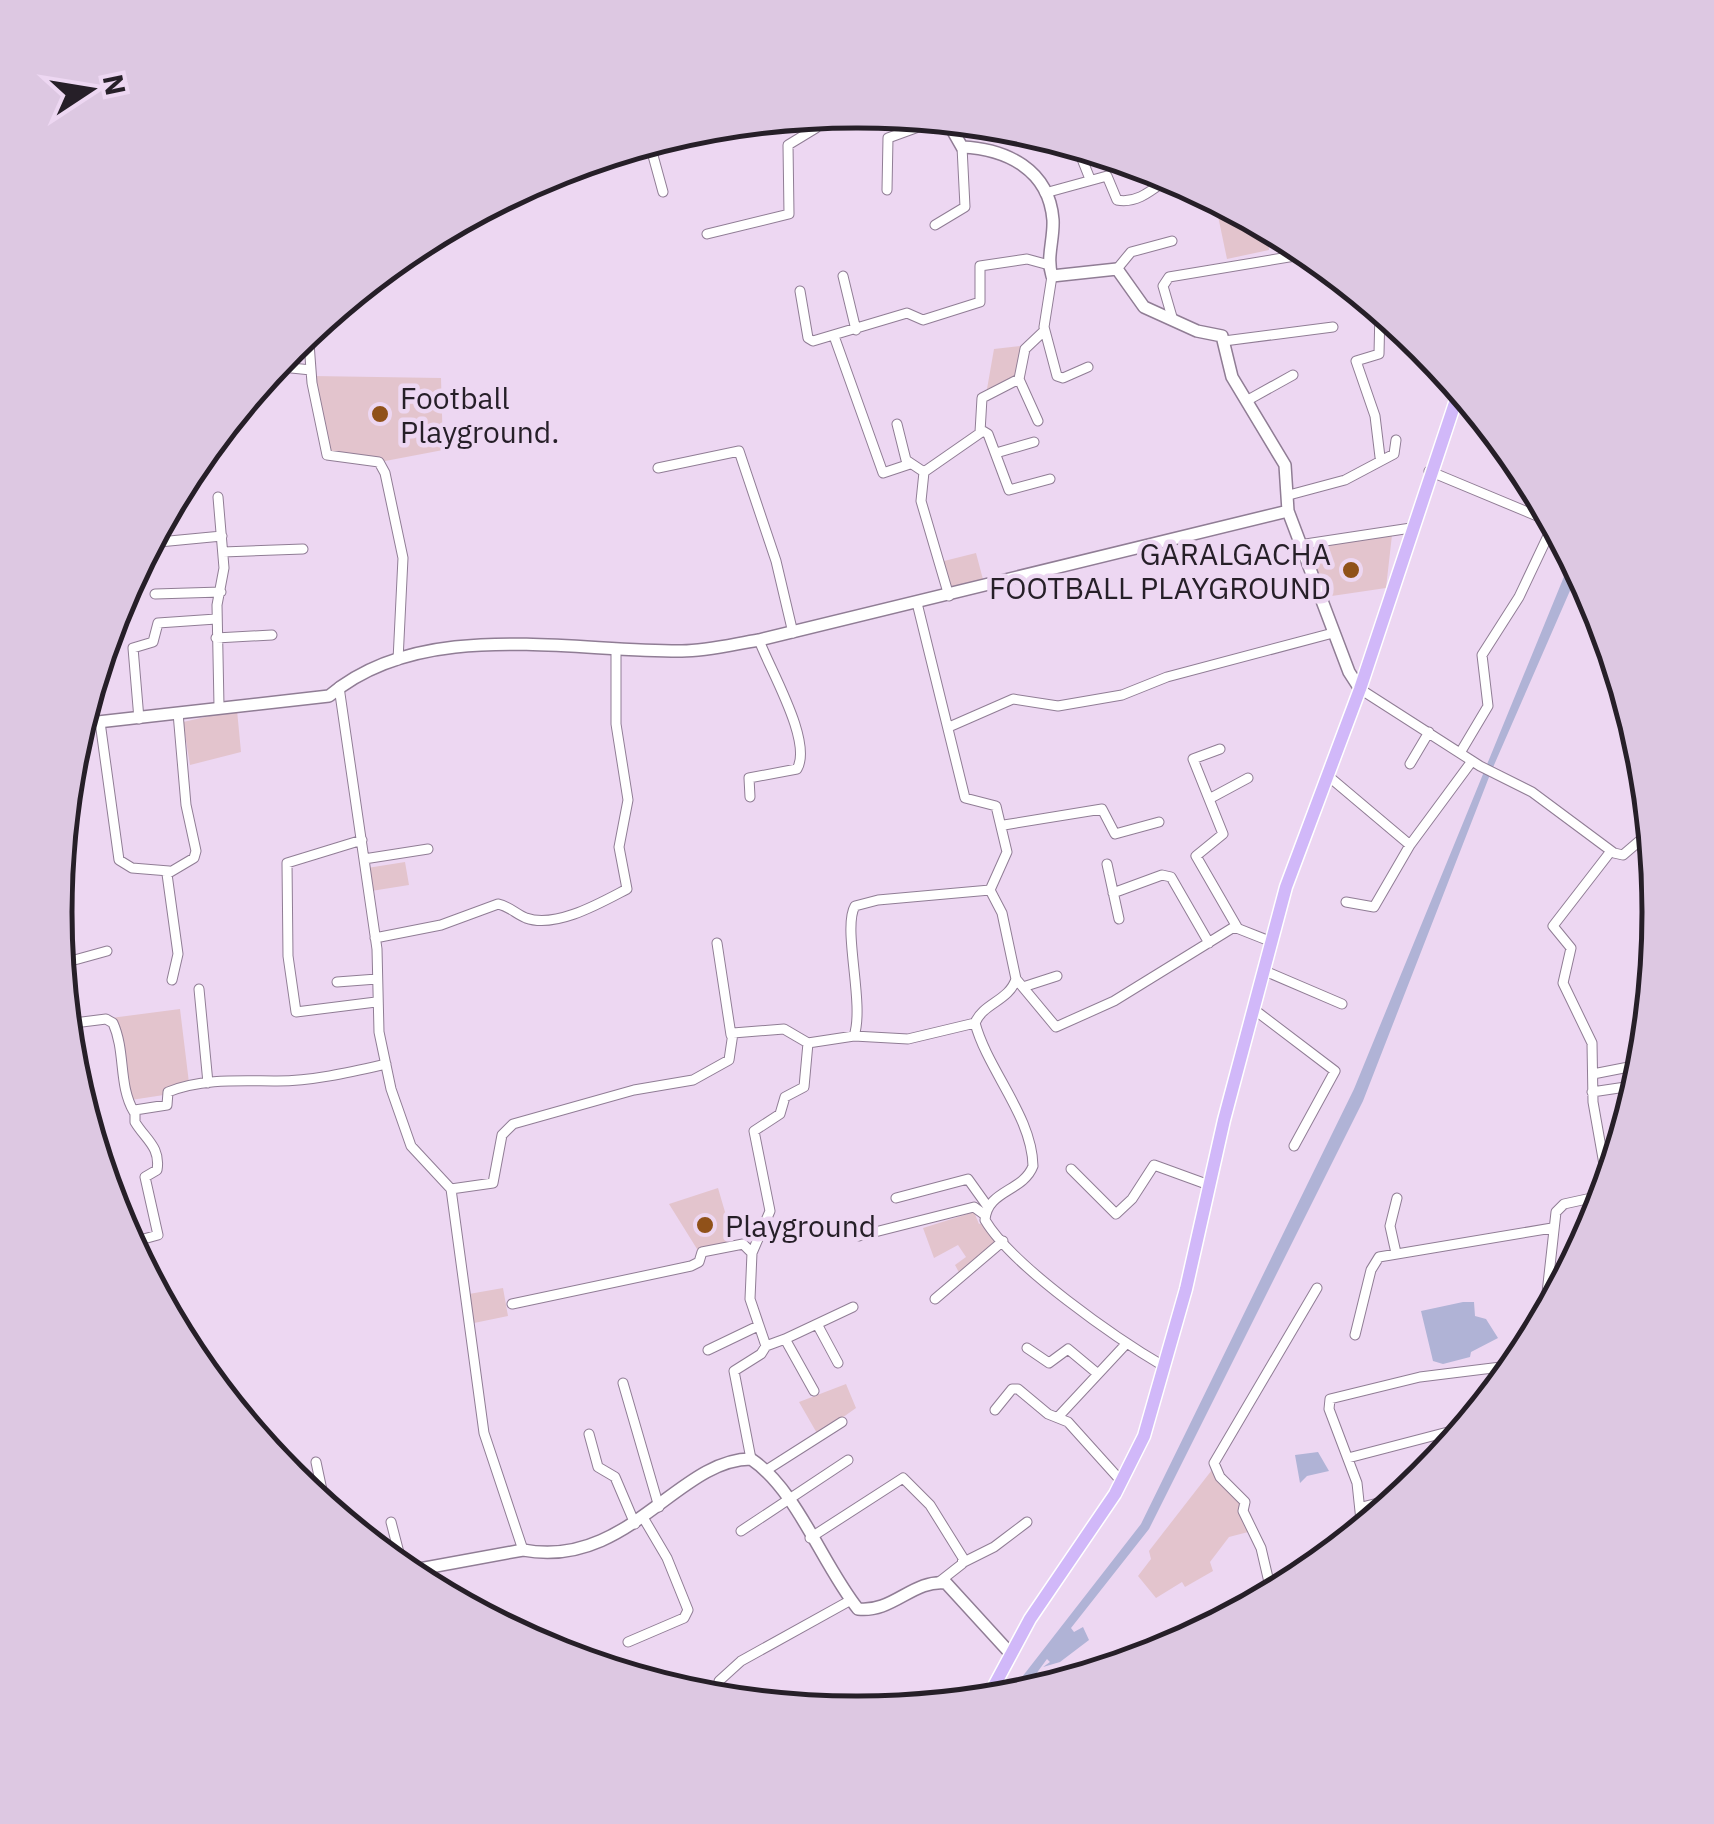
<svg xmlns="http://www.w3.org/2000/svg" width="1714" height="1824" font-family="'IBM Plex Sans',sans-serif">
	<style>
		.green { fill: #e3c4cd }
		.water { fill: #b0b3d6 }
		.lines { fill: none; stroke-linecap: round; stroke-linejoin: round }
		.street-casing { stroke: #907d95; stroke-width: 11 }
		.secondary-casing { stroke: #907d95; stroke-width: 14 }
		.primary-casing { stroke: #fff; stroke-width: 15 }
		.street { stroke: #fff; stroke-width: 9 }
		.secondary { stroke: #fff; stroke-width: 11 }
		.primary { stroke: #d1b8f9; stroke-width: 12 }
		.poi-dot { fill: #905119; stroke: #edd7f2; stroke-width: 4 }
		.labels { text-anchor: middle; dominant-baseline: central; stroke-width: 9; stroke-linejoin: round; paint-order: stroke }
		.poi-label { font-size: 30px; fill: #261f28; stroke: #edd7f2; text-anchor: start }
		.rim { fill: none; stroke: #261f28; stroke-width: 5 }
	</style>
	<rect width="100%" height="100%" fill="#edd7f2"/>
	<!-- green -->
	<path class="green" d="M1241,212L1268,227L1269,250L1227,259L1218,216Z
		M1029,345L1024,384L987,389L994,349Z
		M313,376L441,378L443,450L380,462L327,455Z
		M1392,535L1386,588L1325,597L1309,552L1315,545Z
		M976,553L985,587L949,596L940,562Z
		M237,710L241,752L190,765L183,722Z
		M405,862L409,885L365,892L361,869Z
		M180,1009L190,1091L131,1100L123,1042L111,1018Z
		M718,1188L735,1246L702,1257L669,1204Z
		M974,1212L979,1224L985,1222L1002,1243L962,1278L955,1265L966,1257L958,1245L934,1258L923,1228Z
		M503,1288L508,1316L474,1323L469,1294Z
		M846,1384L856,1408L818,1435L799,1402Z
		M1215,1466L1245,1502L1252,1531L1229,1537L1210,1562L1213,1571L1185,1587L1182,1582L1156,1598L1138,1576L1151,1559L1149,1551Z"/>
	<!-- water -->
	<path class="water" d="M1572,557L1579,570L1491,772L1363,1101L1149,1529L1071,1628L1074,1632L1083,1627L1089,1640L1060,1662L1043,1667L1050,1662L1047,1659L1019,1697L1005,1699L1141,1524L1354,1089Z
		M1463,1302H1474L1475,1316L1486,1319L1498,1338L1471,1352L1470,1357L1443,1364L1433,1361L1421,1311Z
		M1318,1452L1329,1471L1307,1476L1300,1483L1295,1455Z"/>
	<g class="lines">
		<!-- street casing -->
		<g class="street-casing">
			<path id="street" d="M649,141L663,192
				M1076,144L1090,179
				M539,177L586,171L587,160
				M887,190L888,138L943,118
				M1045,193L1107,176L1117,200C1138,204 1153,189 1170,177L1176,184L1184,182
				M935,225L965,207L962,147
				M707,234L789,214L788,145L816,128L817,114
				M1117,269L1131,252L1172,241
				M843,276L856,330
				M1052,276L1044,327L1057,376L1063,378L1088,367
				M800,291L808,338L813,341L907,313L923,320L980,302V266L1027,259L1049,265
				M1380,309L1379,354L1356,361L1375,416L1380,457
				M1172,317L1163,286L1169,277L1313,253
				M308,330L312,383L327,455L379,462L385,473L403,558L398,660
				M834,336L883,473L910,464
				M1224,341L1333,327
				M272,366L311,370
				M1019,379L1038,421
				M1248,400L1293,375
				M897,424L906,460L924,472L921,501L949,596
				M980,432L982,398L1019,379L1025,349L1044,331
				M996,453L1034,442
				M207,463L209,444
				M658,468L739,451L776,561L793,633
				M1429,471L1554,523L1519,597L1482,655L1488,706L1460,753
				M924,472L983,431L988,434L1009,490L1050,479
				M1289,495L1345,480L1394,454L1396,440
				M218,497L224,568L217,605L219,706
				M159,542L222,536
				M1299,545L1411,528
				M223,552L303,549
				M155,594L221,592
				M917,603L965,798L996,806L1007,852L990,890L1002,913L1016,979C1009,1001 983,1003 975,1023C988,1071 1032,1116 1033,1166C1023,1192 987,1190 985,1220C1012,1266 1117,1339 1165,1367
				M216,638L272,635
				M339,687L377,949L379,1032L391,1089L411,1146L451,1189L484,1433L523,1550
				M1360,689L1480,766L1532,792L1614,853L1623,855L1644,837H1652
				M139,719L133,648L153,642L158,623L216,619
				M100,722L119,860L132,868L169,871
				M949,727L1013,699L1058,706L1122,695L1167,677L1333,633
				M1220,749L1193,759L1223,834L1196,856L1237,927
				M1410,764L1429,732
				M1327,775L1410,845L1374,907L1346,902
				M750,797L749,778L797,769C813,742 770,670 759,640
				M1209,799L1248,778
				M1004,825L1102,809L1115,834L1159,822
				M362,840L287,863L288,956L296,1012L376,1002
				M1410,845L1472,761
				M364,859L428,849
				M1107,864L1119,919
				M1113,893L1162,875L1171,877L1209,943
				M375,938L441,925L498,904C509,906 516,914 526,918C556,929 602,902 627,889L619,847L628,800L616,724V650
				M717,943L731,1035
				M60,964L107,951
				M1265,971L1342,1004
				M1016,979L1056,1027L1114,1001L1234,927L1272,942
				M172,980L178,954L167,874L194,858L196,851L186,805L178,713
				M337,982L377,979
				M1023,987L1057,976
				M199,989L208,1083
				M1256,1011L1335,1071L1294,1146
				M66,1024L106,1019L113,1023C126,1052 118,1085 134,1112
				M854,1036L908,1039L975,1023
				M1593,1074L1644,1064
				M1592,1092L1639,1085
				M1071,1169L1116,1214L1132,1199L1154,1165L1209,1185
				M1608,1187L1593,1102L1592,1043L1563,983L1571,948L1553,926L1611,851
				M451,1189L493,1183L502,1135L513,1124L634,1090L693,1080L729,1060L733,1033L784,1029L808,1043L854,1036C865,1004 842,928 855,906L878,900L990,890
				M896,1198L968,1179L988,1207
				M859,1236L974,1207L985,1215
				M129,1243L158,1235L145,1177L157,1170C161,1147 145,1139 135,1122V1110L167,1105L168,1092C203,1078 241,1081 277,1081C313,1081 351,1072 386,1064
				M1396,1253L1390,1226L1397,1198
				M935,1299L1003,1241
				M512,1304L691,1266L699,1262L702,1252L743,1244L752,1253
				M1544,1320L1556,1212L1564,1204L1605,1195
				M817,1324L838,1363
				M1355,1335L1371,1270L1379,1257L1552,1228
				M785,1339L853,1307
				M766,1346L785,1339L814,1391
				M1027,1348L1049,1363L1068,1349L1098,1374
				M708,1350L758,1326
				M623,1383L659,1507
				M995,1410L1012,1389H1018L1048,1414L1068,1422L1122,1482
				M1058,1417L1126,1344
				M589,1434L598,1467L615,1477L635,1524
				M1348,1458L1467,1427
				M751,1459L734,1371L761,1354L766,1346L750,1299L752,1253L770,1211L754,1131L780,1114L785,1097L804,1087L808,1043
				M316,1462L326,1509
				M765,1471L842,1422
				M1362,1507L1402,1497
				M391,1522L404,1572
				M1362,1530L1357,1483L1329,1409L1330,1399L1420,1377L1517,1365
				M741,1531L848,1460
				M810,1538L903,1478L930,1505L963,1558L962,1564L939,1582
				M964,1562L994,1547L1027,1522
				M1272,1595L1261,1548L1243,1511L1245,1502L1220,1477L1214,1463L1317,1288
				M628,1642L684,1618L688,1610L667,1558L644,1519
				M718,1700L719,1681L741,1661L851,1600"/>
		</g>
		<!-- secondary casing -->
		<g class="secondary-casing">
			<path id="secondary" d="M946,119L962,147C1006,149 1049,169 1053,220C1054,240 1046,257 1052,276L1117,269L1144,307L1197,331L1222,336L1232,377L1285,465L1288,511
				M80,724L329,696C422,617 570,652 682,651C707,651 734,644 759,640L1288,511L1349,672L1360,689
				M403,1572L523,1550C627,1570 678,1459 751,1459C797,1490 822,1564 858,1609C893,1613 913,1579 946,1583L1010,1653"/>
		</g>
		<!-- primary casing -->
		<g class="primary-casing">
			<path id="primary" d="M986,1701L1030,1619L1115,1494L1144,1436L1186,1289L1224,1120L1286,887L1360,689L1460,388"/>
		</g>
		<!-- street -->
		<use href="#street" class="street"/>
		<!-- secondary -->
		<use href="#secondary" class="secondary"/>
		<!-- primary -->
		<use href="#primary" class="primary"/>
	</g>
	<!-- markers -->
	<g class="poi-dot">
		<circle cx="380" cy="414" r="10"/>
		<circle cx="1351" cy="570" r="10"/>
		<circle cx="705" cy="1225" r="10"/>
	</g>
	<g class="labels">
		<!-- poi labels -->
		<g class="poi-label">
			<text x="400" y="397">Football<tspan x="400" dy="34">Playground.</tspan></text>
			<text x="1331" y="553" text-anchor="end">GARALGACHA<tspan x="1331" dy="34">FOOTBALL PLAYGROUND</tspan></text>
			<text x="725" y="1225">Playground</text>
		</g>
	</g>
	<!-- crop -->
	<path d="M0 0H1714V1824H0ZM856 128H858A784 784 0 0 1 1642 912V912A784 784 0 0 1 858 1696H856A784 784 0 0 1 72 912V912A784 784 0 0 1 856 128Z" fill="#ddc8e2" fill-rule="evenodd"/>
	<path class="rim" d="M856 128H858A784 784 0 0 1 1642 912V912A784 784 0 0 1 858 1696H856A784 784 0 0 1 72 912V912A784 784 0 0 1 856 128Z"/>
	<!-- north arrow -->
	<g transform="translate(90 90) rotate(78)" stroke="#edd7f2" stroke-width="8" paint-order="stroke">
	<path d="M0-8L18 38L0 25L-18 38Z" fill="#261f28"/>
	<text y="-15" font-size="28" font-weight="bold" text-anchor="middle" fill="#261f28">N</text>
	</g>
</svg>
